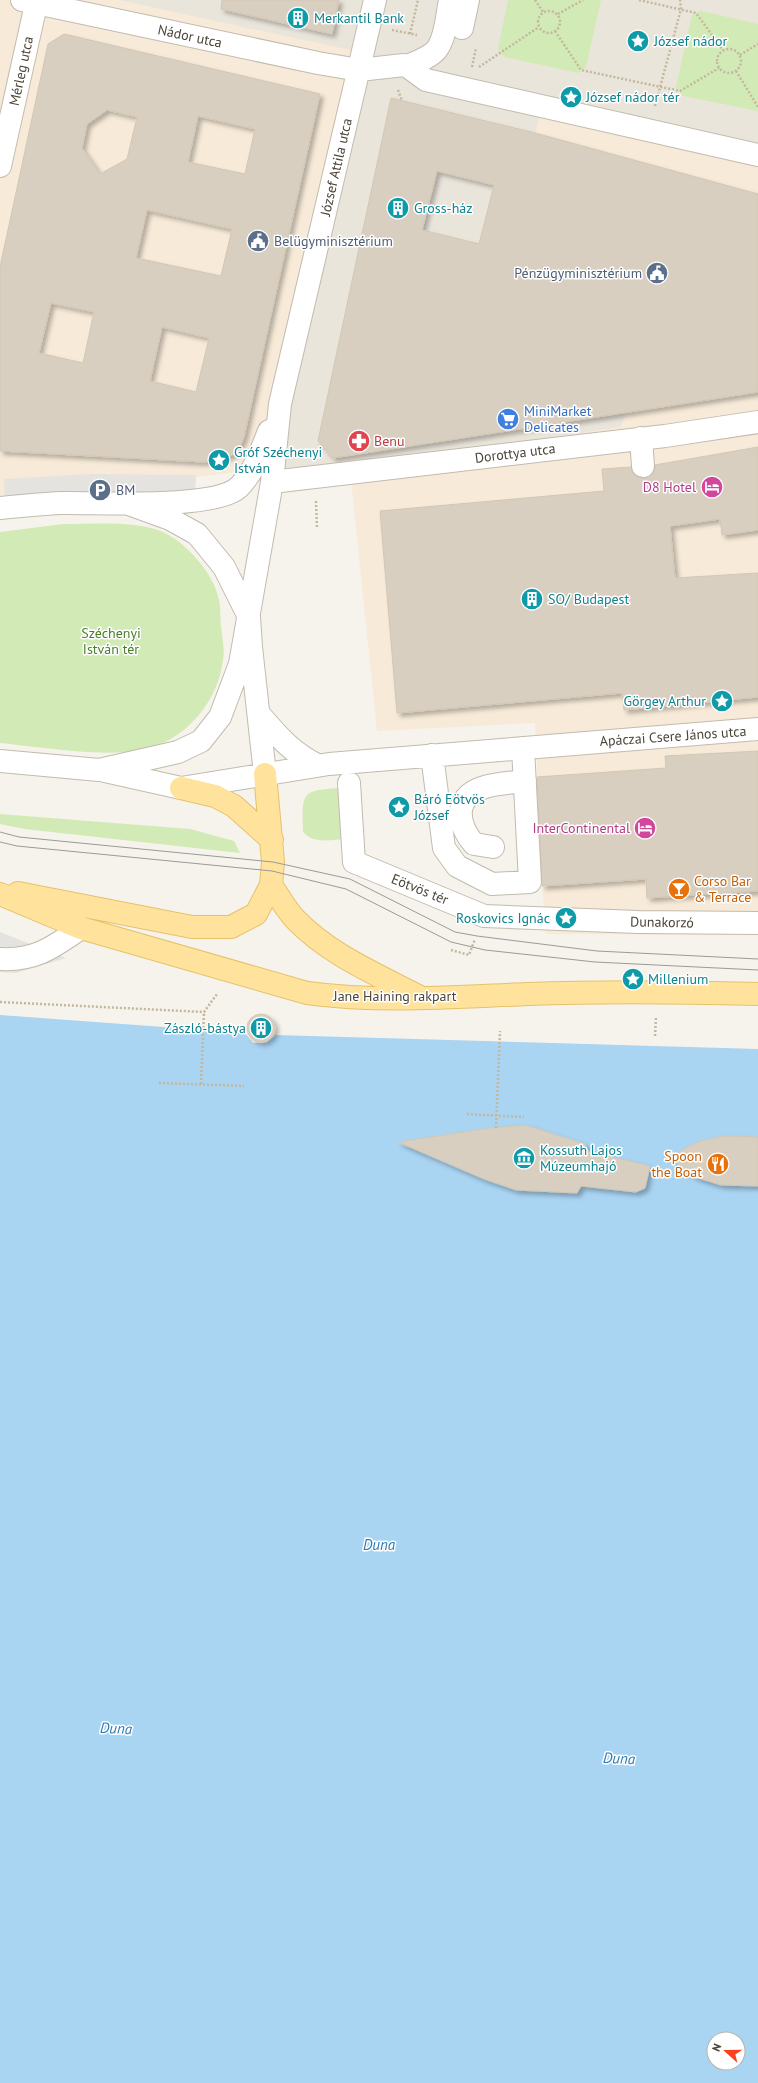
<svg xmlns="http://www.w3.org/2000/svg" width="758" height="2083" font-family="'PT Sans',sans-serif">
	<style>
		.residential { fill: #eae5da }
		.commercial { fill: #f7ead8 }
		.green { fill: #d2eab5 }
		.parking { fill: #e5e3e0 }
		.water { fill: #a9d4f2; fill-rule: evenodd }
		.building { fill: #d8cfc1; stroke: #d3c7b4; fill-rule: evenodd; filter: url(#shadow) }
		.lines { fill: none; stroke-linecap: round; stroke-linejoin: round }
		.minor-casing { stroke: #c2bbae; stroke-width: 24 }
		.major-casing { stroke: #e6c16a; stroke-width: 24 }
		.path { stroke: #c4b79f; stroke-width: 2.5; stroke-dasharray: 2 2; stroke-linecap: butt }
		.minor { stroke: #fff; stroke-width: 22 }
		.major { stroke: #ffe39c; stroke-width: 22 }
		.tram { stroke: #9a9a9a; stroke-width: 1 }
		.path-bridge { stroke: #c4b79f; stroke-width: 2.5; stroke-dasharray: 2 2; stroke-linecap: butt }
		.labels { text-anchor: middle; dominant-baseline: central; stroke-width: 3; stroke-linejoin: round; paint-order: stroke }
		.culture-label { font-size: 14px; fill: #0d838f; stroke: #fff; text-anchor: start }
		.street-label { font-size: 14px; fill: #4b4439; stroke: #fff }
		.service-label { font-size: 14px; fill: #4e5e75; stroke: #fff; text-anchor: start }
		.shop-label { font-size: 14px; fill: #366cbe; stroke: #fff; text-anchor: start }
		.health-label { font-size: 14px; fill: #be3a42; stroke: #fff; text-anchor: start }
		.hotel-label { font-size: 14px; fill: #b23c85; stroke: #fff; text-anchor: end }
		.park-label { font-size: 14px; fill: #4a7f2a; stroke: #fff }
		.food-label { font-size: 14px; fill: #c56008; stroke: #fff; text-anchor: start }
		.water-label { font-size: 15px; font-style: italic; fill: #2e7ab2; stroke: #fff }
	</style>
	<defs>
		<filter id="shadow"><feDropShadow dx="3.5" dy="3.5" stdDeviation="2" flood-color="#0004"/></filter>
	</defs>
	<rect width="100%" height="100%" fill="#f6f3ec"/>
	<!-- residential -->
	<path class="residential" d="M118,0H758V159L657,288L627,412L621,427L350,470L259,469L355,52Z"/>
	<!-- commercial -->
	<path class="commercial" d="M0,0H118L355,51L259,469L0,502Z
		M540,116L758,159V935L545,934L535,723L377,731L350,470L621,427L627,412L656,288L535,133Z"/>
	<!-- green -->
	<path class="green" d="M508,0H601L586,67L578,73L504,57L498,49Z
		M701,11L758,24V111L683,96L676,87L692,15Z
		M63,524C92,524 140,520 165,533C187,544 212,572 218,596C221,606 220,617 221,626C222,637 225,649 223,660C218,699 191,734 153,747C113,760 43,747 0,743V532Z
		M341,788L344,839C329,840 314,844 303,832C302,793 300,790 341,788Z
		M0,814L190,829L234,841L240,853L25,829L0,824Z"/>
	<!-- parking -->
	<path class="parking" d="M91,474L196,475L195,501L5,507L4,479Z
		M0,932L66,958L16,973L0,972Z"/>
	<!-- water -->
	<path class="water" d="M0,1015L245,1033L253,1043H266L276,1035L758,1049V2083H0ZM714,2039H738V2063H714Z"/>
	<!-- building -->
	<path class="building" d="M222,0H339L332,34L221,9Z
		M64,34L320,94L244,437L239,449L232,455L219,460L203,462L0,451V267L48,44ZM107,110L137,117L127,159L100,174L82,148L87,124ZM198,116L255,129L245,174L188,162ZM147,210L232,229L221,276L136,258ZM51,303L94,312L83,363L39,353ZM162,327L209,338L196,392L150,381Z
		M391,98L535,133L758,194V392L333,458L318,441ZM437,171L494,185L479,244L422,230Z
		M758,447V530L722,535L720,519L670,526L675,578L758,573V697L624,710L622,693L397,713L380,511L604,491L602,469L631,467L632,473L637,477L644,478L650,477L654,472L655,465Z
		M758,751V891L647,898L646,879L542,886L537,777L666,768L665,756Z
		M247 1028a14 14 0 1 1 28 0a14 14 0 1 1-28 0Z
		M525,1125L585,1144L587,1151L650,1166L645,1188L636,1192L581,1186L577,1193L516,1190L484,1179L398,1142L490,1128Z
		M723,1136L758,1137V1186L721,1185L698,1178L685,1171L671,1158L687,1147L700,1141Z"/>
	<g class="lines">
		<!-- minor casing -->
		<g class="minor-casing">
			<path id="minor" d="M22,0L318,63L359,70L404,65L407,66L426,80L758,155
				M462,28L468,0
				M407,66C417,62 431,57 437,49C446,37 447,14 450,0
				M0,166L37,0
				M641,438L643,466
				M272,482L665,436L758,422
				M123,502L170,519L197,534L224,567L249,617L251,647L265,774
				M0,508C20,506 41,504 61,503C97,502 215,510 239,487C254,472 261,451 269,431
				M259,714C278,736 291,752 317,765
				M432,755L444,848L457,866L492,884L530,882L523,748
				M0,761L99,770L178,752L201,741L220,717L240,664L272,482L280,404L375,0
				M105,771L181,788L329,764L758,729
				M349,783L354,862L484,916L638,922L758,923
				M493,847L474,844C458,825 452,798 482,788C495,783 511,783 525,781
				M0,959C36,961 53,947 81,928"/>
		</g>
		<!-- major casing -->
		<g class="major-casing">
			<path id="major" d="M181,788L215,796L234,806L272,840
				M271,885C279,896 286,910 296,920C330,955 376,974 418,996
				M18,893L192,927H231L256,914L271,885L273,862L265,774
				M0,894L81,928L307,993C380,1003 454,997 528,994C605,991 681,992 758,994"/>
		</g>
		<!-- path -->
		<path class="path" d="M535,0L543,12
			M639,0L696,13L723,50
			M538 22a11 11 0 1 1 22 0a11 11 0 1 1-22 0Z
			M558,14L583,0
			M392,30L417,35
			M555,31L581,70L680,91L719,68
			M410,34L418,0
			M717 61a12 12 0 1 1 24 0a12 12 0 1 1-24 0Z
			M740,55L758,44
			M472,67L476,48
			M479,67L539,27
			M736,71L758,107
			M398,90L402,101
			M655,106L681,9L680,0
			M316,501L317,528
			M451,950L469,955L475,939
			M0,1002L204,1012L217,994
			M655,1036L656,1017
			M159,1083L244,1086
			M201,1084L204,1012
			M467,1114L524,1117"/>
		<!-- minor -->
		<use href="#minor" class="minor"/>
		<!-- major -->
		<use href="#major" class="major"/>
		<!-- tram -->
		<path class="tram" d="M0,832L19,837L273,862L350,879L455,932L477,936L597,951L758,959
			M0,842L17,846L272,871L346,889L451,942L485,950L595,962L758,970"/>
		<!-- path-bridge -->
		<path class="path-bridge" d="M496,1128L500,1031"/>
	</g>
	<!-- icons -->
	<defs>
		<g id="building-disc" transform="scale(1.15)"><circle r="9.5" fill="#0f9aa8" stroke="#fff"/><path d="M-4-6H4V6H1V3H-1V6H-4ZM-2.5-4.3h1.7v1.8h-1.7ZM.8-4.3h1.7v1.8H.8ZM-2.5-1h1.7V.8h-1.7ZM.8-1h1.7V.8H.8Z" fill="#fff"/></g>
		<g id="sight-disc" transform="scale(1.15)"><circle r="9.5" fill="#0f9aa8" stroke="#fff"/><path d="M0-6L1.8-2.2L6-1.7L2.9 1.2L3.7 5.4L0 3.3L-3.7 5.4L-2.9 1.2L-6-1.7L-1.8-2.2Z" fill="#fff"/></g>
		<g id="civic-disc" transform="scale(1.15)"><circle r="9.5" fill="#5c6f8a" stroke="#fff"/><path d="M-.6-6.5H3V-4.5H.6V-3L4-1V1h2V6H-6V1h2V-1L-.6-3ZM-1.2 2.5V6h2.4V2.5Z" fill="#fff"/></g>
		<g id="supermarket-disc" transform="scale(1.15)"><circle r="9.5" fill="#3f7fe0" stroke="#fff"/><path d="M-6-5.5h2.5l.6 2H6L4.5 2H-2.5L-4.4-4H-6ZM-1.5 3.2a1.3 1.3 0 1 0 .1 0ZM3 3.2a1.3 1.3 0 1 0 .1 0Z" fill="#fff"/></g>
		<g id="pharmacy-disc" transform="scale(1.15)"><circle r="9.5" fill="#e0444e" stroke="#fff"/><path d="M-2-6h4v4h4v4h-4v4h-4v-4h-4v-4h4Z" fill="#fff"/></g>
		<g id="hotel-disc" transform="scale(1.15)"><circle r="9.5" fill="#d1479c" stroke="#fff"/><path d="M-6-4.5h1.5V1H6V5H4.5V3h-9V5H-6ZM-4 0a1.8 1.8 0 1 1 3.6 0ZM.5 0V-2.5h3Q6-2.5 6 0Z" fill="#fff"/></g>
		<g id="parking-disc" transform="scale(1.15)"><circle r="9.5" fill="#5c6f8a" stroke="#fff"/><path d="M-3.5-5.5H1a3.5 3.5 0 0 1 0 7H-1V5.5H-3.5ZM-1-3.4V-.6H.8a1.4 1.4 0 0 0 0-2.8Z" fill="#fff"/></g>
		<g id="bar-disc" transform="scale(1.15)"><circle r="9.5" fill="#e8710a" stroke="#fff"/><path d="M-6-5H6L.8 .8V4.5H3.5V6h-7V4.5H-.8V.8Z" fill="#fff"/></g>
		<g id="museum-disc" transform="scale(1.15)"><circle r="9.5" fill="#0f9aa8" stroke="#fff"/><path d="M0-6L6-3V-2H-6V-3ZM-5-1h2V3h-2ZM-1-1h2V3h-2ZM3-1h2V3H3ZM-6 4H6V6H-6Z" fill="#fff"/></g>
		<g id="restaurant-disc" transform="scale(1.15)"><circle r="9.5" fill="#e8710a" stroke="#fff"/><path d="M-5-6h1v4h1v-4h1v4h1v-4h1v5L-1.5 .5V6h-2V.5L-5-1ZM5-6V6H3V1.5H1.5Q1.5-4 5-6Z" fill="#fff"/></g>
	</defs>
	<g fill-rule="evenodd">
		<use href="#building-disc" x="298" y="18"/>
		<use href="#sight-disc" x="638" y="41"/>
		<use href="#sight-disc" x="571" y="97"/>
		<use href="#building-disc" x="398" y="208"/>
		<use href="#civic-disc" x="258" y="241"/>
		<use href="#civic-disc" x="657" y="273"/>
		<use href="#supermarket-disc" x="508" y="419"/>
		<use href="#pharmacy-disc" x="359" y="441"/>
		<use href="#sight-disc" x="219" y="460"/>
		<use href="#hotel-disc" x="712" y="487"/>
		<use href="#parking-disc" x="100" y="490"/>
		<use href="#building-disc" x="532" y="599"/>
		<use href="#sight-disc" x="722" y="701"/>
		<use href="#sight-disc" x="399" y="807"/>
		<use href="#hotel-disc" x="645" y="828"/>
		<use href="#bar-disc" x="679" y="889"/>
		<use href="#sight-disc" x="566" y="918"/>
		<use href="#sight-disc" x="633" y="979"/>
		<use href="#building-disc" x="261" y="1028"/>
		<use href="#museum-disc" x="524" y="1158"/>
		<use href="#restaurant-disc" x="718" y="1164"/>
	</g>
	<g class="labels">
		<!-- culture labels -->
		<g class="culture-label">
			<text x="314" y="18">Merkantil Bank</text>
			<text x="654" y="41">József nádor</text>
			<text x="586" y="97">József nádor tér</text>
			<text x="414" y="208">Gross-ház</text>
			<text x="234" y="452">Gróf Széchenyi<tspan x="234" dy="16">István</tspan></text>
			<text x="548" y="599">SO/ Budapest</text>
			<text x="706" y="701" text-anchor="end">Görgey Arthur</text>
			<text x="414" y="799">Báró Eötvös<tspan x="414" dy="16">József</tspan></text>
			<text x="550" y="918" text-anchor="end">Roskovics Ignác</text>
			<text x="648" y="979">Millenium</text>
			<text x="246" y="1028" text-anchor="end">Zászló-bástya</text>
			<text x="540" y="1150">Kossuth Lajos<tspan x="540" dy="16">Múzeumhajó</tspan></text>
		</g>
		<!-- street labels -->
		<g class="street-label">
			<text transform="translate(190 36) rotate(12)">Nádor utca</text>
			<text transform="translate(21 71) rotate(-78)">Mérleg utca</text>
			<text transform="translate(336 167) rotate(-77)">József Attila utca</text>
			<text transform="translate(515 453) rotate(-7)">Dorottya utca</text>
			<text transform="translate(673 736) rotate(-4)">Apáczai Csere János utca</text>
			<text transform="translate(420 889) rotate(22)">Eötvös tér</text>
			<text transform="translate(662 922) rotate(1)">Dunakorzó</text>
			<text x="395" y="996">Jane Haining rakpart</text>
		</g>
		<!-- service labels -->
		<g class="service-label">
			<text x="274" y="241">Belügyminisztérium</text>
			<text x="642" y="273" text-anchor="end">Pénzügyminisztérium</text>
			<text x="116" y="490">BM</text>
		</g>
		<!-- shop labels -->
		<g class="shop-label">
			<text x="524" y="411">MiniMarket<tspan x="524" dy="16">Delicates</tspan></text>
		</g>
		<!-- health labels -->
		<g class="health-label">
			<text x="374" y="441">Benu</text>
		</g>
		<!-- hotel labels -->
		<g class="hotel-label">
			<text x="696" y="487">D8 Hotel</text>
			<text x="630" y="828">InterContinental</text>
		</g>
		<!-- park labels -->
		<g class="park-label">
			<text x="111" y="633">Széchenyi<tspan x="111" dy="16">István tér</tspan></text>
		</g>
		<!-- food labels -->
		<g class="food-label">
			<text x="694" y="881">Corso Bar<tspan x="694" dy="16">&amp; Terrace</tspan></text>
			<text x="702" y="1156" text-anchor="end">Spoon<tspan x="702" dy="16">the Boat</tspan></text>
		</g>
		<!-- water labels -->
		<g class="water-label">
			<text x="379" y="1544">Duna</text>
			<text transform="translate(116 1728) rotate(3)">Duna</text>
			<text transform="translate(619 1758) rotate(3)">Duna</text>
		</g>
	</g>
	<!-- north arrow -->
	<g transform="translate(726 2051) rotate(291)"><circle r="19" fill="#ffffff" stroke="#b7b4b0"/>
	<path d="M0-3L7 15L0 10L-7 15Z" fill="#fc3f1d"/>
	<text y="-6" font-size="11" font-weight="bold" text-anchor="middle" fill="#4b4439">N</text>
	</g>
</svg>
